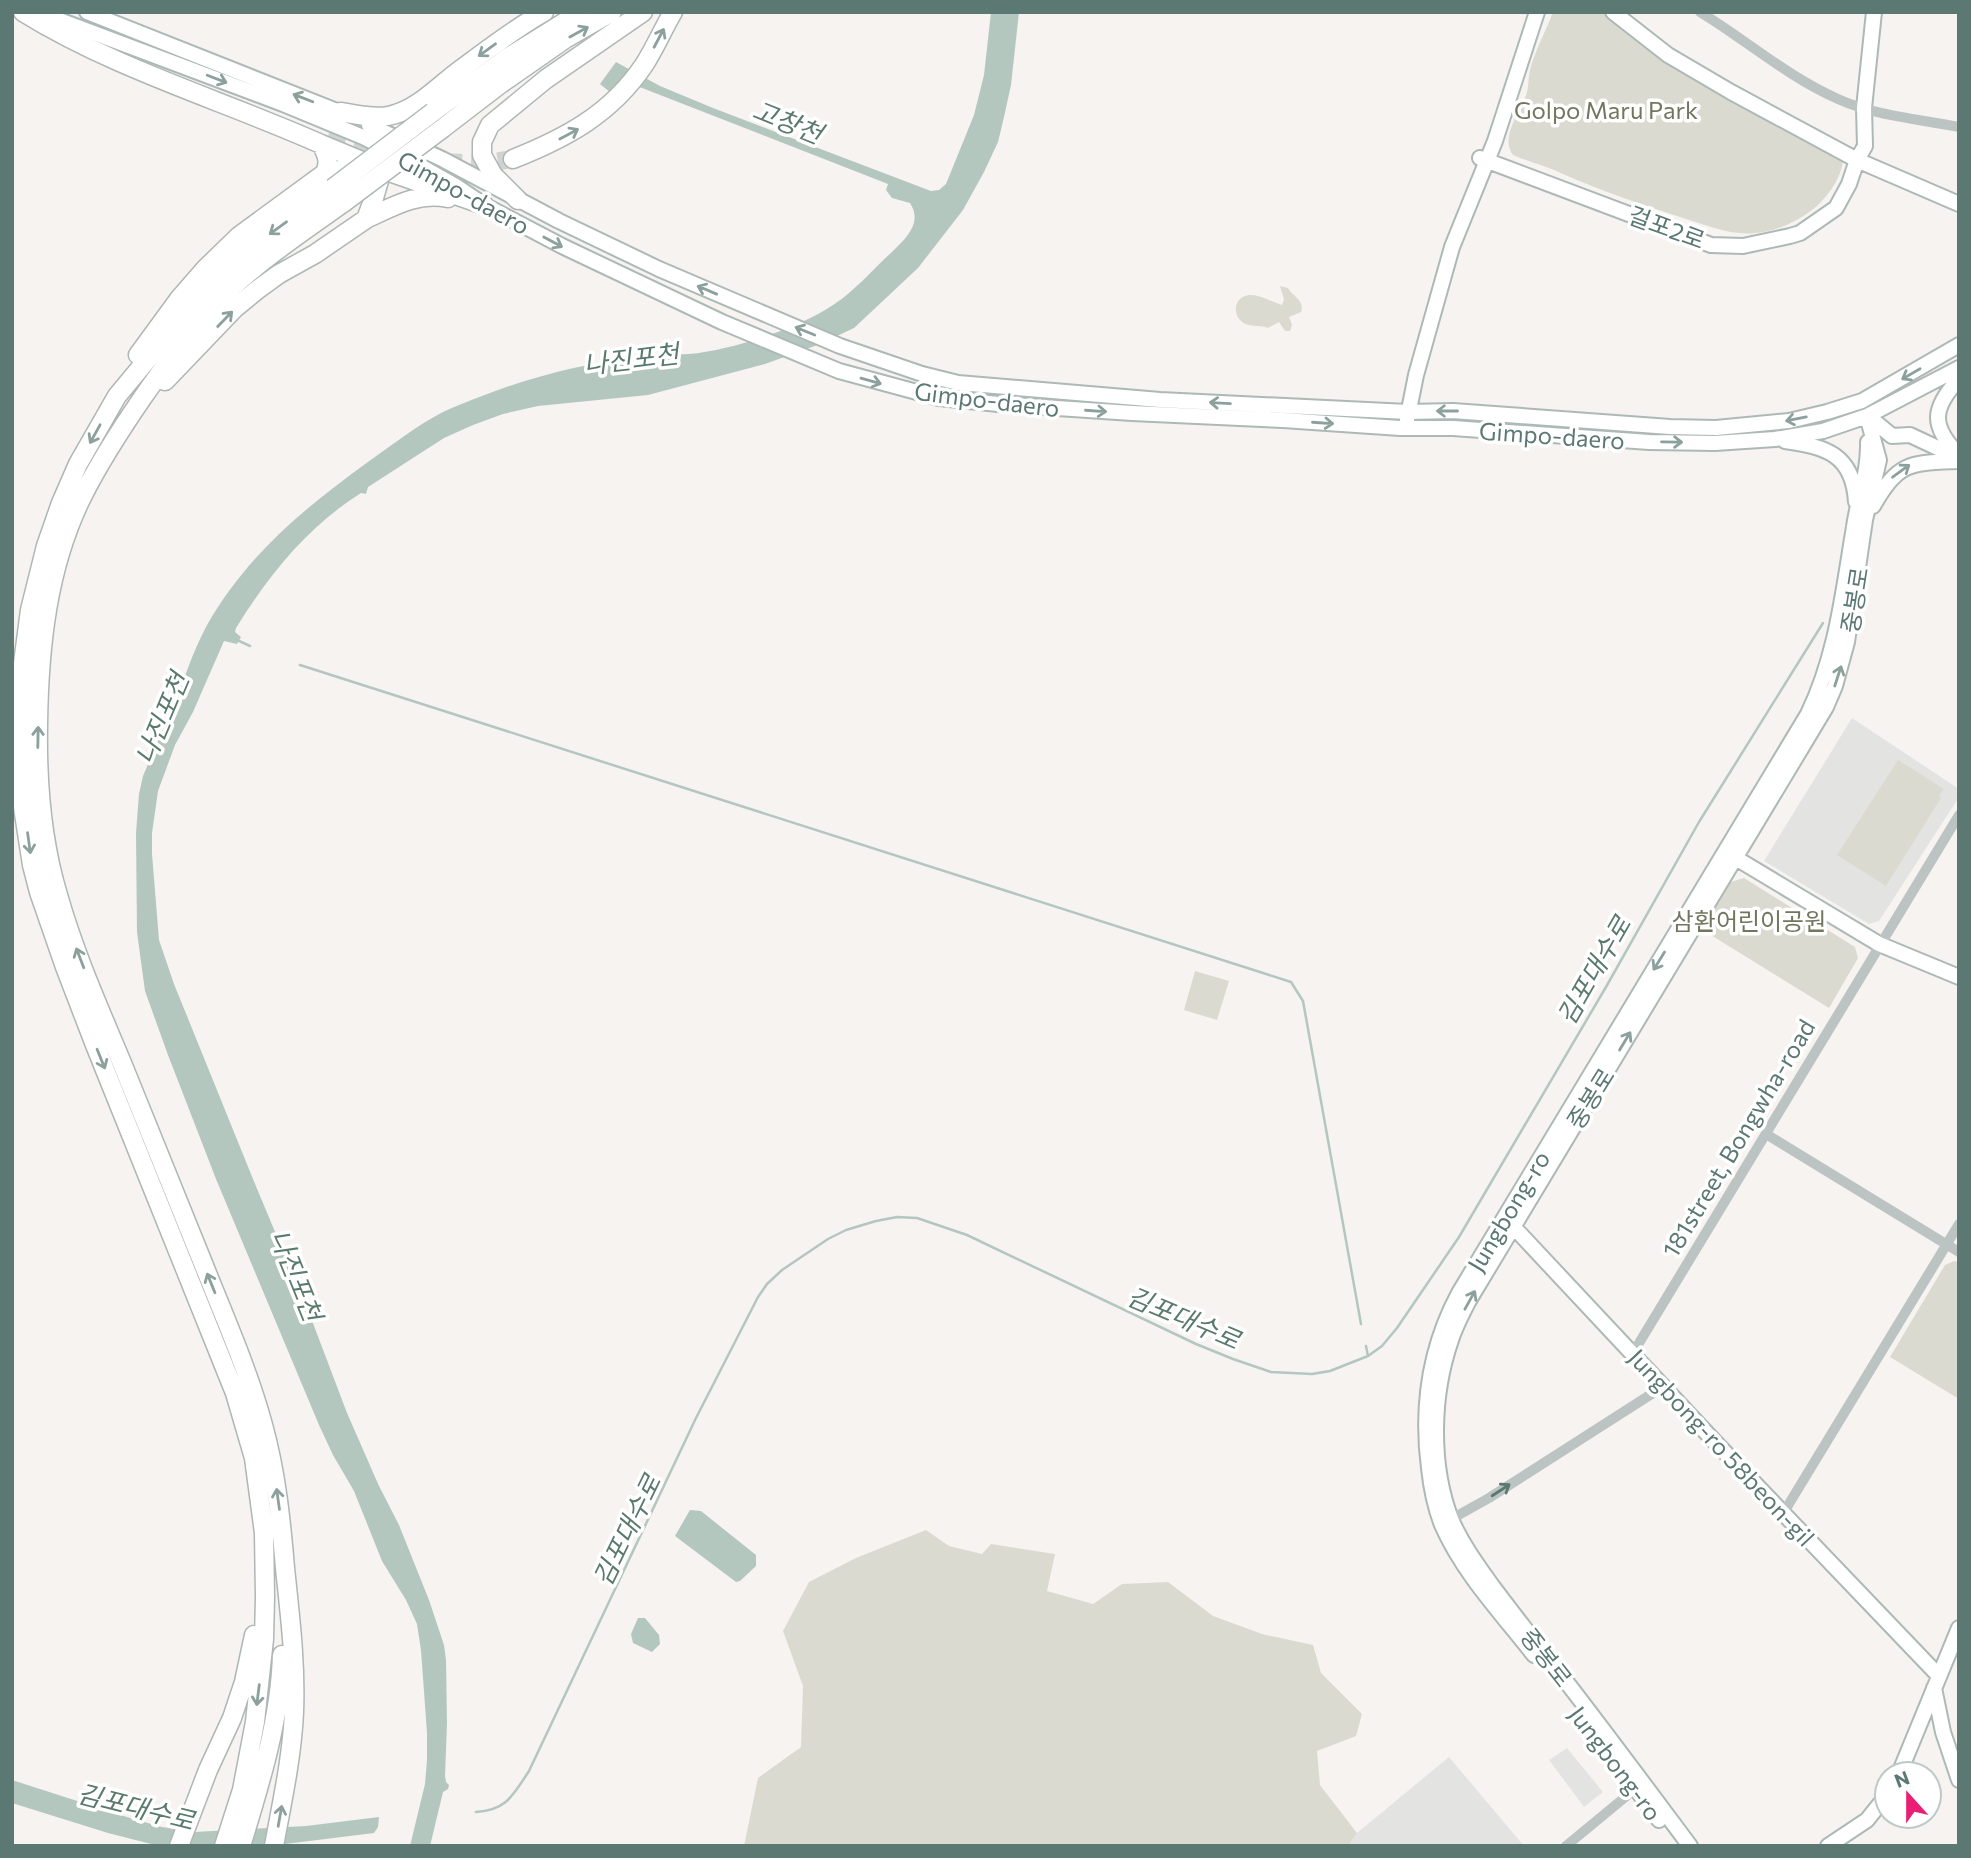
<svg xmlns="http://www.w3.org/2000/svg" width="1971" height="1858" font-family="Commissioner,'Noto Sans KR',sans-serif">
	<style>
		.built { fill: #e3e4e2 }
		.green { fill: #dbdad0 }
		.water { fill: #b4c7bf }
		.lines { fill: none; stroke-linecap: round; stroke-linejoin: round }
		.stream { stroke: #b4c7bf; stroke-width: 2.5 }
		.highway-tunnel { stroke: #cfd4d1; stroke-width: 18; stroke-dasharray: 18 9; stroke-linecap: butt }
		.secondary-casing { stroke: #adb9b7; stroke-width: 18 }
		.highway-casing { stroke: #aeb7b5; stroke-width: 21 }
		.street { stroke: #bbc4c2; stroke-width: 10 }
		.secondary { stroke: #fff; stroke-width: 14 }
		.highway { stroke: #fff; stroke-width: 18 }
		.highway-bridge-casing { stroke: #aeb7b5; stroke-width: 21; stroke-linecap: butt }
		.highway-bridge { stroke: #fff; stroke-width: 18 }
		.oneway { stroke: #8ca09c }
		.oneway2 { stroke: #5b7872 }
		.labels { text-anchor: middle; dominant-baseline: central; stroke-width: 7; stroke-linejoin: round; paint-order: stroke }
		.park-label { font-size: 24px; fill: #72765e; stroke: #fff }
		.street-label { font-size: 24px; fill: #5b7872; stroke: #fff }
		.water-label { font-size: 26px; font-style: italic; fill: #5a7a6d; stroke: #fff }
	</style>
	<rect width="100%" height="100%" fill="#f6f3f1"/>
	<!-- built -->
	<path class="built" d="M1852,718L1959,789V797L1879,921L1869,924L1764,861Z
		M1567,1748L1603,1792L1584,1807L1549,1760Z
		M1449,1757L1524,1846H1348L1357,1833Z"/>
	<!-- green -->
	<path class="green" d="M1553,12H1610L1843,159C1842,177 1830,193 1818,205C1801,220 1778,231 1756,233C1731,236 1706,225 1683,218C1642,205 1602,191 1563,174C1547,166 1529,162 1513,155C1499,137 1522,110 1527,92C1529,85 1528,77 1530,70C1535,50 1546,31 1553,12Z
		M1280,286L1288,288C1293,297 1305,300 1301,312L1289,317L1292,325L1290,331H1285L1279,322L1268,328C1261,325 1253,327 1246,324C1232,319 1232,297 1249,295C1259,294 1272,302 1282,305L1284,299Z
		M1898,760L1944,789L1939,796L1941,798L1886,886L1837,855Z
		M1744,878L1855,947L1858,958L1829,1008L1701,929L1731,882Z
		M1195,971L1229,981L1217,1020L1184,1010Z
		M1954,1261L1959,1262V1399L1890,1357L1945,1265Z
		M926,1530L949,1546L982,1554L991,1544L1055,1554L1047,1591L1093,1604L1122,1584L1168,1582L1213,1616L1262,1634L1313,1645L1321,1673L1362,1714L1356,1736L1317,1751L1320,1785L1357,1833L1348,1846H744L758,1778L801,1747L803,1686L783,1631L809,1582L856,1558Z"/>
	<!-- water -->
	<path class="water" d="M991,12H1019L1011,85L1004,117L998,142L984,172L963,210L918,268L854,328L820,344L765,364L648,395L538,406L503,414L473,425L444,438L368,487L366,494L361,493C307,527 269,575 236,628L235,632L241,637L237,644L224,641L193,712L175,745L158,791L152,833V854L159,940L174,984L253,1179L311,1318L347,1413L379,1486L399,1525L429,1600L444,1645L446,1660L447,1723L445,1776L446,1782L449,1785L448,1789L443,1792L430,1846H410L425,1784L427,1760V1733L421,1650L417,1624L406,1600L382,1561L354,1491L333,1455L319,1425L216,1179L168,1055L145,991L137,932L136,833L139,794L143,776L167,720L162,714L164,710H172C183,683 192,653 206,627C246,556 303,509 368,462C392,445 416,426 443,412C455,406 469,401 482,396C533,376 586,363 641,357C657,355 673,355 689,354C731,350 798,329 833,305C856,290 872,270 892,252C906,238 923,223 910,203L892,198L886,190L888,184L637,86L610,92L600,84L616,62L660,86L713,108L931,191L939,190L946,184L974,115L984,75Z
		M690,1510L701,1511L756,1555V1566L740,1581L736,1582L675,1536Z
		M638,1618H645L659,1635L660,1644L652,1652L633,1643L631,1634Z
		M12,1780L130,1818L162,1827L194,1832L306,1826L379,1817L378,1827L374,1833L269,1846H159L108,1833L12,1803Z"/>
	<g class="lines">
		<!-- stream -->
		<path class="stream" d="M237,640L250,646
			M300,665L1291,982L1303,1001L1361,1324
			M1366,1346L1368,1356
			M476,1812C507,1810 513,1795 529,1771L696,1418L758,1297L767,1284L782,1270L828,1239L846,1230L876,1221L897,1217L917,1218L967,1235L1196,1344L1233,1359L1271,1372L1312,1374L1330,1371L1368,1356L1382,1346L1397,1328L1459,1237L1606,987L1699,822L1823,623"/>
		<!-- highway-tunnel -->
		<path class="highway-tunnel" d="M328,137L389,152
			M444,162L482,164L513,159"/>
		<!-- secondary casing -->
		<g class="secondary-casing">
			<path id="secondary" d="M38,12L283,104L363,137L385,148
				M87,12L347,115
				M1613,12L1668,55L1731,92L1857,160L1959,204
				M369,125L442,159L559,221L659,269L840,346L922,374L958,383L1160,400L1408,412L1453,411L1670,427L1716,428L1789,421L1827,412L1862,401L1959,345
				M1480,158L1711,245L1743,246L1790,236L1800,233L1836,208L1849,184L1857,160L1865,146L1864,108L1874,12
				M410,160L456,186L484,205L562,246L722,322L839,371L939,398L998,404L1132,413L1283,420L1400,428H1453L1649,442L1715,443L1775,439L1823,431L1867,416L1959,368
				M1959,379C1932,408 1930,426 1959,455
				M1868,416L1892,436L1910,435L1959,458
				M1407,420L1416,375L1452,247L1495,141L1537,12
				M1785,441C1826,447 1853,454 1856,502
				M1873,506C1899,461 1910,463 1959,461
				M1729,854L1879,944L1959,977
				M1508,1221L1716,1443L1939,1676
				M1534,1655C1502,1614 1463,1573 1442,1525C1435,1507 1431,1487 1429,1468C1421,1407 1430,1347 1459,1293L1808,714C1837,654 1843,591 1854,527C1858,498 1869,471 1868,442
				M1934,1688L1943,1732L1959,1780
				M1617,1763L1659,1820
				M1899,1774L1959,1628
				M1690,1846C1646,1787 1603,1729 1558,1671C1536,1643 1514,1615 1493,1587C1478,1566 1461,1543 1451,1519C1430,1464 1432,1395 1451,1340C1455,1327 1462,1314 1468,1302L1805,742L1826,707L1835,686L1847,642L1865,520L1879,460L1867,416
				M1828,1846L1867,1820L1887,1795"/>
		</g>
		<!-- highway casing -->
		<g class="highway-casing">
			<path id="highway" d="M23,12C115,69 222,100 321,144C327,155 330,161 325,173
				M340,112C355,114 372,119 388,116C416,111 437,87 460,70C487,50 514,29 544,12
				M433,112L507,58L581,12
				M443,128L499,85L565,39L612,12
				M406,138L418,165
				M321,144L381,169L484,205
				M513,159C566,138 611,114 644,65C655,48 663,29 673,12
				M518,200L493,175L482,155V142L490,125L546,79L643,12
				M366,219C394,206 417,192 448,198
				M138,355L179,299L206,268L239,236L325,173L344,169L364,175L370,182L374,198
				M165,381L235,308L257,290L279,274L315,254L366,219L374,198L382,170L380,146L373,126
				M179,1846L208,1770L232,1718L244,1682L254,1635
				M224,1846L242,1790L255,1722L264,1639L265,1597L264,1533L254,1458L235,1393L95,1045L65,967L39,892L32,865L23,807L21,737L22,671L30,610L46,546L61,503L78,464L117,396L181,319L217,280L256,244L333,188
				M241,1846C260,1784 280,1720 282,1655
				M274,1846C282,1802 292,1757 294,1712C296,1663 290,1616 285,1568C281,1519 276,1472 263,1425C249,1373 227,1323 207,1273C178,1203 151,1133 122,1063C99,1008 74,952 58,895C41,839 37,783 38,725C39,647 47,568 82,497C100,461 121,429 143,397C169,360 196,323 228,291C263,258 304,231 343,203"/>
		</g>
		<!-- street -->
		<path class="street" d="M1700,12C1746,40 1788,77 1838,99C1875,116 1919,119 1959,127
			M1766,1134L1959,1252
			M1633,1353L1959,815
			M1784,1512L1959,1224
			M1446,1522L1489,1498L1664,1386
			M1566,1846L1635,1789"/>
		<!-- secondary -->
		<use href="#secondary" class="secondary"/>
		<!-- highway -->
		<use href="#highway" class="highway"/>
		<!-- highway-bridge casing -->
		<g class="highway-bridge-casing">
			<path id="highway-bridge" d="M333,188L433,112
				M343,203L443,128"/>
		</g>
		<!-- highway-bridge -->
		<use href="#highway-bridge" class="highway-bridge"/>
	</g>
	<!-- one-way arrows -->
	<defs><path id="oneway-shaft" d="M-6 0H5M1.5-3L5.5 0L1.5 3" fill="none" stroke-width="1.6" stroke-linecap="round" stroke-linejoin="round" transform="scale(1.75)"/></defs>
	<g class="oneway">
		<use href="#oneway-shaft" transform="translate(579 32) rotate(-29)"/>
		<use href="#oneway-shaft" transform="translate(659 38) rotate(-62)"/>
		<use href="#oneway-shaft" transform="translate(487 50) rotate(144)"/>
		<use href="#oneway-shaft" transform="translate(217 79) rotate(21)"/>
		<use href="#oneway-shaft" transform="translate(303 98) rotate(-159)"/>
		<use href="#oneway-shaft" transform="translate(569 134) rotate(-28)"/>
		<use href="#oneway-shaft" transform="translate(278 228) rotate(144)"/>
		<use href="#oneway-shaft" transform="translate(553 242) rotate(28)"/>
		<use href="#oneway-shaft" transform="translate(707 290) rotate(-157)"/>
		<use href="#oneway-shaft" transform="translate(225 319) rotate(-46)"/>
		<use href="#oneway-shaft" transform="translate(805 331) rotate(-158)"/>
		<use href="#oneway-shaft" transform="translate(1911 374) rotate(150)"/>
		<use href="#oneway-shaft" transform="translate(871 381) rotate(16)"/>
		<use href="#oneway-shaft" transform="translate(1220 403) rotate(-177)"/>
		<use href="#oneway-shaft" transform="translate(1096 411) rotate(4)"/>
		<use href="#oneway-shaft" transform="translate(1447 411) rotate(-180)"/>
		<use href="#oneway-shaft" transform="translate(1796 419) rotate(169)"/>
		<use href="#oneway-shaft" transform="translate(1323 423) rotate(4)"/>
		<use href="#oneway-shaft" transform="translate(95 434) rotate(119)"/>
		<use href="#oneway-shaft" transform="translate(1672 442) rotate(1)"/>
		<use href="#oneway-shaft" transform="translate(1901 471) rotate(-36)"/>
		<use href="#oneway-shaft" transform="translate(1838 676) rotate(-72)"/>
		<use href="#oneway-shaft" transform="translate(38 737) rotate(-89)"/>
		<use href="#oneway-shaft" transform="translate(29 843) rotate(82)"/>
		<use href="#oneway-shaft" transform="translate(80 958) rotate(-111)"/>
		<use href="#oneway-shaft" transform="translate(1659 961) rotate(122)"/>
		<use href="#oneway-shaft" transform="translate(1625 1041) rotate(-59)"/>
		<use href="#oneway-shaft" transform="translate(101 1059) rotate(68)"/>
		<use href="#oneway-shaft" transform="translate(211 1283) rotate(-112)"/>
		<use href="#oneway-shaft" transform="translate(1470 1300) rotate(-61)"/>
		<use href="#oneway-shaft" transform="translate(278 1499) rotate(-98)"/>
		<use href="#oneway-shaft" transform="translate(258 1695) rotate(97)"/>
		<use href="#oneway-shaft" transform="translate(280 1816) rotate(-80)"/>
	</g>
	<use class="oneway2" href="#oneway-shaft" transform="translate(1501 1490) rotate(-33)"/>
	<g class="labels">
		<!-- park labels -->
		<g class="park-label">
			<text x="1606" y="109">Golpo Maru Park</text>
			<text x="1749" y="920">삼환어린이공원</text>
		</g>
		<!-- street labels -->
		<g class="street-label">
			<text transform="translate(464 192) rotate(29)">Gimpo-daero</text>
			<text transform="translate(1667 227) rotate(20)">걸포2로</text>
			<text transform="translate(987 399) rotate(7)">Gimpo-daero</text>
			<text transform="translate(1552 435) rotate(4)">Gimpo-daero</text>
			<text transform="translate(1854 600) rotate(-81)">중봉로</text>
			<text transform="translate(1590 1098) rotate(-58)">중봉로</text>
			<text transform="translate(1738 1138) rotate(-59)">181street, Bongwha-road</text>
			<text transform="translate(1508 1211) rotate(-59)">Jungbong-ro</text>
			<text transform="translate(1722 1447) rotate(47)">Jungbong-ro 58beon-gil</text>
			<text transform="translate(1547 1657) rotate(52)">중봉로</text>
			<text transform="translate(1616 1763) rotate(53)">Jungbong-ro</text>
		</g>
		<!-- water labels -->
		<g class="water-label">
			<text transform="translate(788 121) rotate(22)">고창천</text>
			<text transform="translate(631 358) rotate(-7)">나진포천</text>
			<text transform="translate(161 718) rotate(-67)">나진포천</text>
			<text transform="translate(1593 970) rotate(-60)">김포대수로</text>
			<text transform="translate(297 1275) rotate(68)">나진포천</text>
			<text transform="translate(1184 1317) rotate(23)">김포대수로</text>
			<text transform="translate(626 1530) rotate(-64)">김포대수로</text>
			<text transform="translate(136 1806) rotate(14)">김포대수로</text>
		</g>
	</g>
	<!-- border -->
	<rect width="1971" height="1858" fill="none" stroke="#5b7872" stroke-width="28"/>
	<!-- north arrow -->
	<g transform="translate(1908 1795) rotate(339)"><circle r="33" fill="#ffffff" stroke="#bdc9c7" stroke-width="2"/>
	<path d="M0-5L12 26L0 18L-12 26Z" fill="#e91e74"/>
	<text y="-10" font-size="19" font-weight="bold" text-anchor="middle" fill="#5b7872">N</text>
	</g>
</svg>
